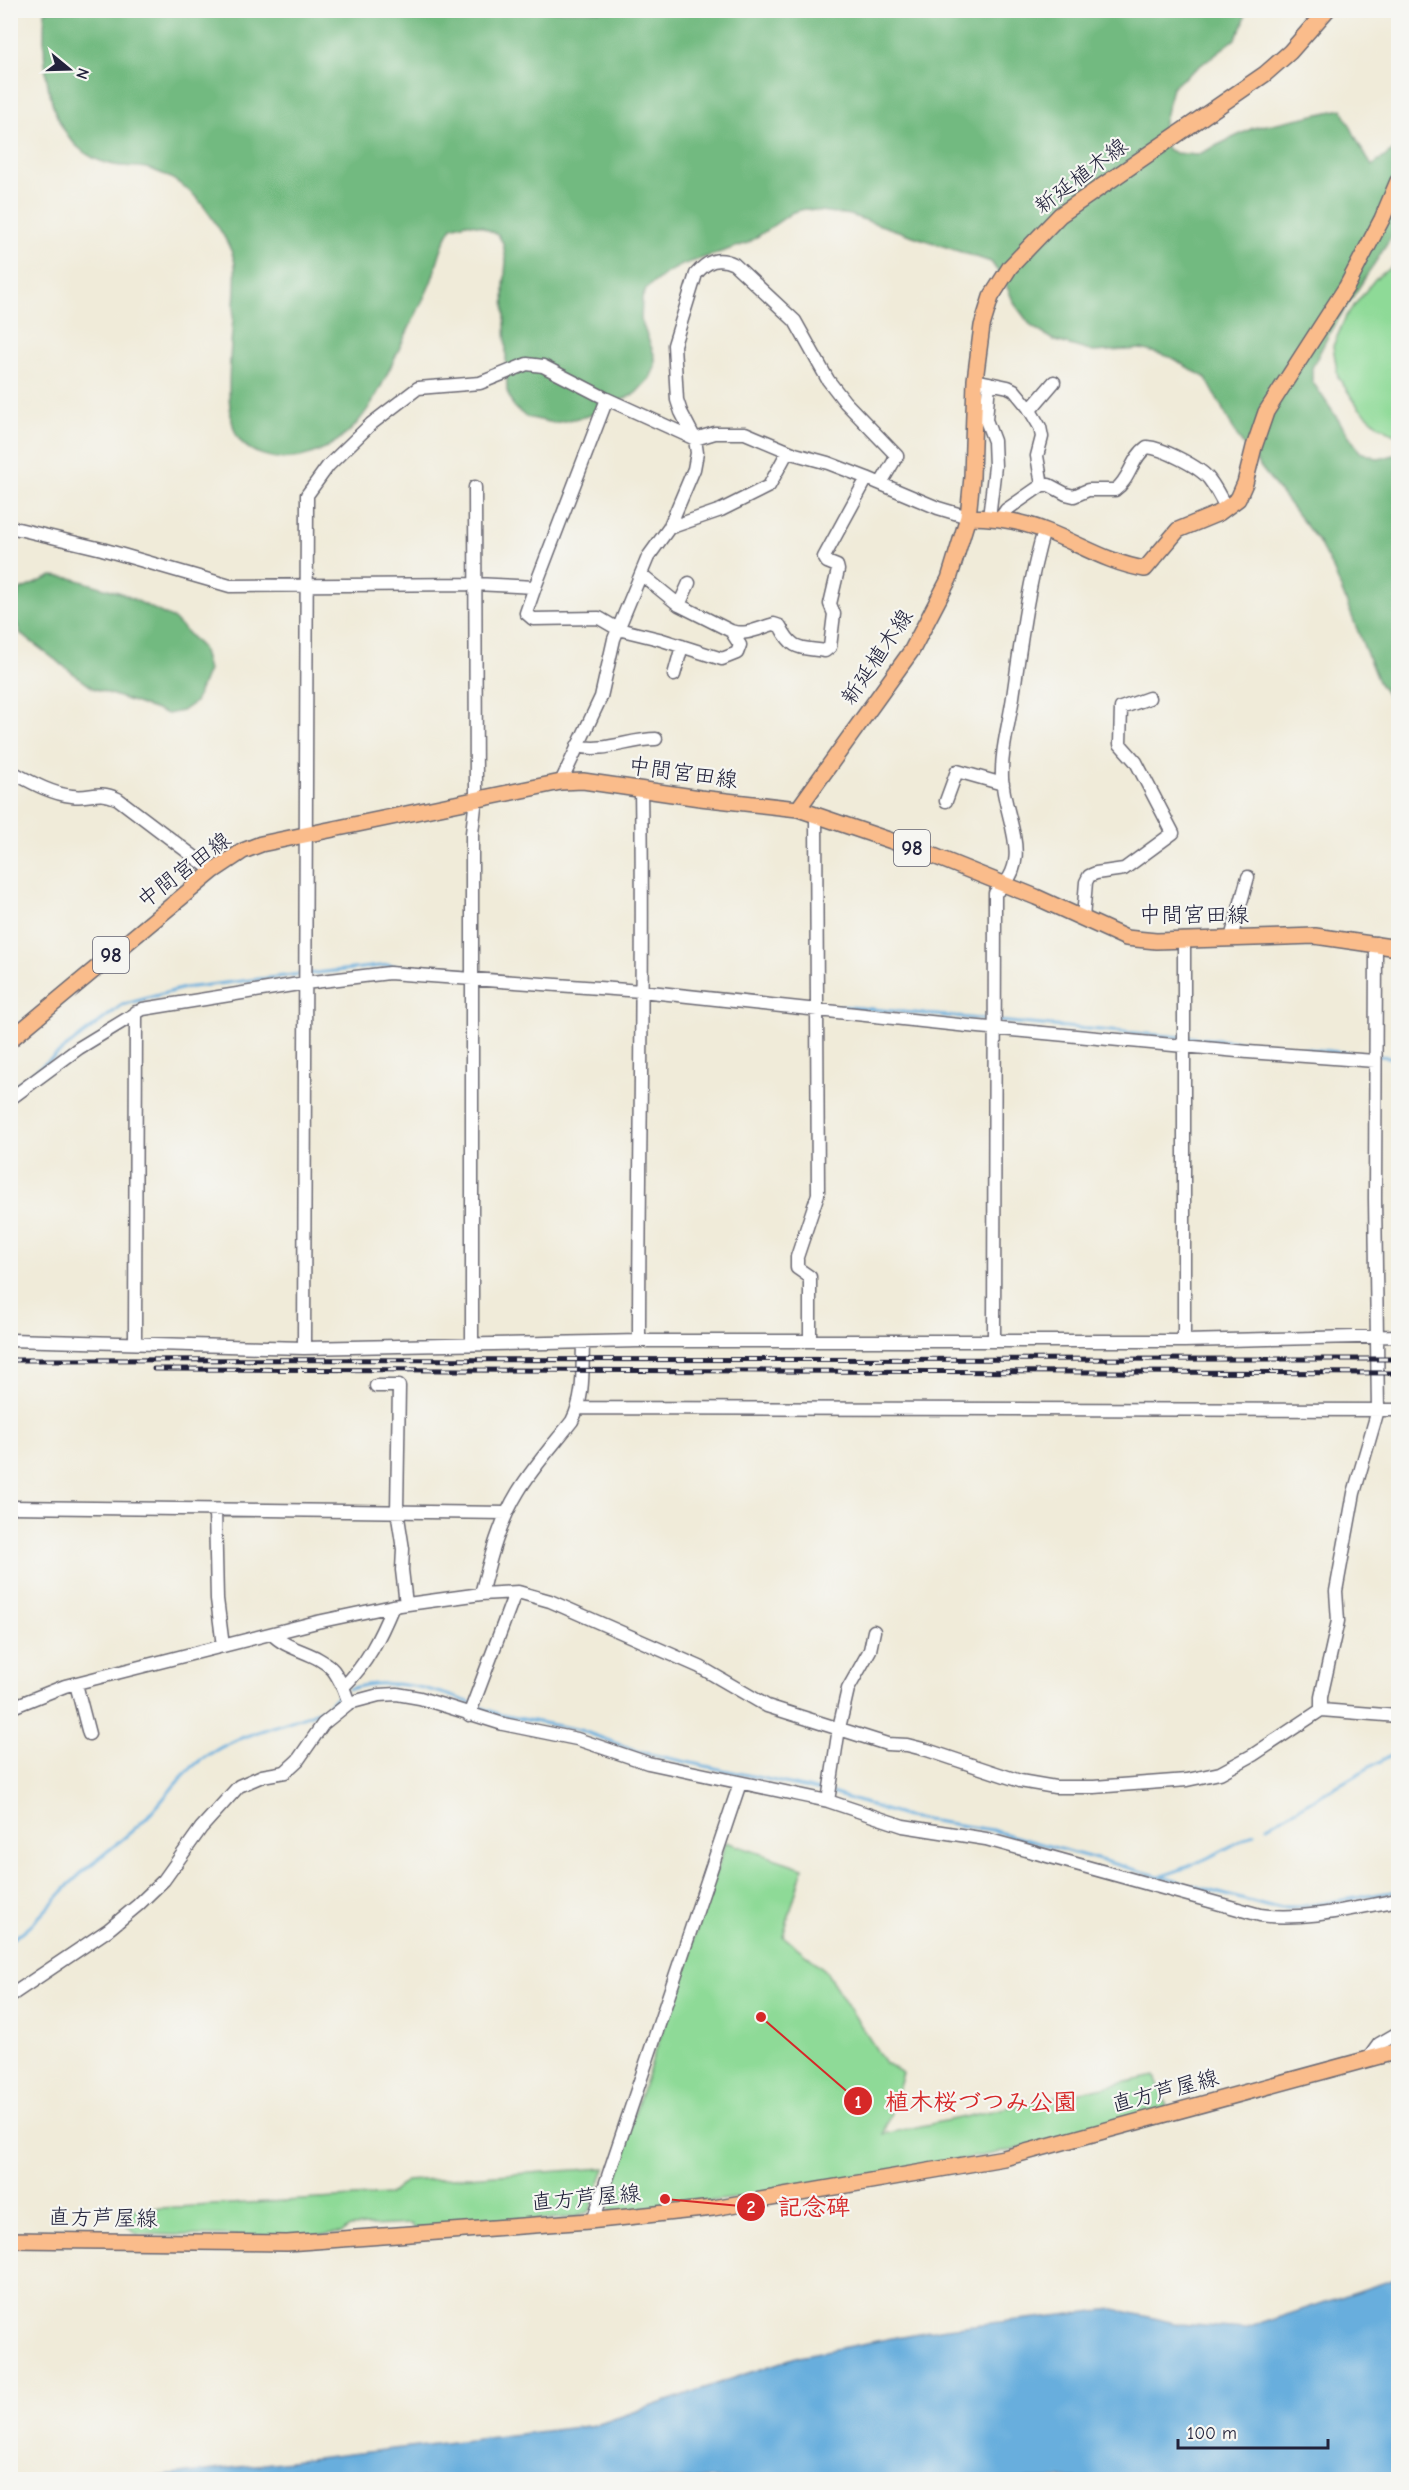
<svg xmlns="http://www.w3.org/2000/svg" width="1409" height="2490" font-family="'Comic Neue','Klee One',sans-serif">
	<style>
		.green { fill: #8eda97; stroke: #587e69; stroke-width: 1.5 }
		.forest { fill: #72ba80; stroke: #4a6e5e; stroke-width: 1.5 }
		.water { fill: #67aedd; stroke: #44688c; stroke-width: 1.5 }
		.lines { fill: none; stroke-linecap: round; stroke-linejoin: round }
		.stream { stroke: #67aedd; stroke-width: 3 }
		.minor-casing { stroke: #6a6872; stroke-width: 15 }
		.major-casing { stroke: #6a6872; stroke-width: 18 }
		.minor { stroke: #fff; stroke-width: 12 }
		.major { stroke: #fabc8b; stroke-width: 15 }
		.rail-casing { stroke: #22223b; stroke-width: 5 }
		.rail { stroke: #f6f6f2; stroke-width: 3; stroke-dasharray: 9; stroke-linecap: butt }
		.labels { text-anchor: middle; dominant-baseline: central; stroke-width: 4.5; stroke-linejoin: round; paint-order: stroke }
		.shield { fill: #f6f6f2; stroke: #626272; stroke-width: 1.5 }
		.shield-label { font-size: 21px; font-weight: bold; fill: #22223b }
		.street-label { font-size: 22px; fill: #22223b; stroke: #f6f6f2 }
		.leader { fill: none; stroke: #d62828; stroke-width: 2 }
		.callout-dot { fill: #d62828; stroke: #f6f6f2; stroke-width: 2 }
		.mark-label { font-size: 18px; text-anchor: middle; font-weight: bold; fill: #fff }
		.callout-label { font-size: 24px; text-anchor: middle; font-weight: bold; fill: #d62828; stroke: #f6f6f2; stroke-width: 4.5; stroke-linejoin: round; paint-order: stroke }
	</style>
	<rect width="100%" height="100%" fill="#f6f6f2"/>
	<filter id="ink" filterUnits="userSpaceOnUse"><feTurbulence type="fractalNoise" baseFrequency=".0167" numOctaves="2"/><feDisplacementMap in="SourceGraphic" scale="12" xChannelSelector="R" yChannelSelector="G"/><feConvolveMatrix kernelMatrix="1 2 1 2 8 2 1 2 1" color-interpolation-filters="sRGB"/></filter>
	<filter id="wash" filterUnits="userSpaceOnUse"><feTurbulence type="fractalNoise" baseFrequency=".008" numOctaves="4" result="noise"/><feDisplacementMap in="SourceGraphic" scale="24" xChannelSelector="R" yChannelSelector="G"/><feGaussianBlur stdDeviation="1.35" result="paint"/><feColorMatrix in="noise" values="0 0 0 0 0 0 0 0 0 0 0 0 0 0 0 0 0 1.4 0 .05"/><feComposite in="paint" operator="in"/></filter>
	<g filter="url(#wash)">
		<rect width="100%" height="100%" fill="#f0ebd9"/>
		<!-- green -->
		<path class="green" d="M1398,262V436L1379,426L1359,408L1338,377L1333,346L1346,316L1375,279Z
			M726,1842L803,1868L783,1936L825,1970L885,2063L903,2073L884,2134L1155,2076L1168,2109L1009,2151L760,2195L618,2213L610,2210L605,2201Z
			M605,2168L590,2211L576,2217L414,2229L411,2224L350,2227L341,2233L272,2237L137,2234L127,2226L126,2210L389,2195L406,2181Z"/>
		<!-- forest -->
		<path class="forest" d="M45,11H1245C1246,22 1241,29 1235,39L1172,87L1164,122L1163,141L1167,149L1176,153L1197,155L1253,128L1342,109L1361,148L1372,166L1398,147V227L1330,332L1312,368V381L1360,452L1379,459L1398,454V701L1388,697L1378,682L1334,571L1318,541L1239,439L1206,378L1170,357L1141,349L1093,352L1053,340L1031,326L1014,303L1004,280L991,262L850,215L805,209L793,212L748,243L682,265L665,274L647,288L642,298L641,320L655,357V367L650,378L635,394L588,416L554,423L526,417L513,406L507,391L504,287L506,261L503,243L498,235L481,226L466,223L452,227C441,243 438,263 431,282C422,304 410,325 400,347C388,372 376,401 358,422C344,440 314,457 292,458C275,460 249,454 239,439C217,407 239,304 235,264C233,248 217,225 208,212C194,191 170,174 146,168C136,166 125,167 114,165C46,152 41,66 45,11Z
			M52,576L71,578L121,593L174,619L202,648L208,670L195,702L182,711L168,714L93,688L21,634L13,614L20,590Z"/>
		<!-- water -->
		<path class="water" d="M1398,2278V2479H138L596,2425L799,2356L939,2329L1114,2309L1179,2324L1244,2329Z"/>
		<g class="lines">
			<!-- stream -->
			<path class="stream" d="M417,969L468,972
				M307,974L389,965L408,968
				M839,1006L990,1020
				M997,1021L1181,1037
				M1188,1037L1369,1055
				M1379,1056L1398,1058
				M10,1090L122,1005L184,988L301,974
				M349,1689C390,1676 433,1689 471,1703
				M477,1706L501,1715L580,1730L640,1752L826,1792
				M832,1793L907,1817L992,1830L1270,1907H1299L1398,1891
				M1267,1826L1398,1751
				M1158,1877C1193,1867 1223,1851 1254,1833
				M10,1940C38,1924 53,1899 76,1878C100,1855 129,1837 152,1812C165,1798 176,1781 191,1768C228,1734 278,1729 323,1709C332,1705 334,1696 343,1692"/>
		</g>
	</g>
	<g filter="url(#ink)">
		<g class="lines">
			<!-- minor casing -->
			<g class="minor-casing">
				<path id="minor" d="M975,380L1008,387L1014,390L1028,407L1040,427L1042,437L1037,456L1042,485
					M989,383L986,420L994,441L995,466L989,518
					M1030,410L1054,382
					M1000,519L1006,510L1042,485H1049L1066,494L1074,496L1088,490H1115C1130,480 1131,458 1147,447C1162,448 1200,467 1209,479C1216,488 1221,498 1226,508
					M10,527L102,549L230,586L475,584L535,587L607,399
					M669,528L721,510L769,486L788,451
					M641,574L679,605L731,631C746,636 759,628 774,624L780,626C793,651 799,647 825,651L830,647L834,614L830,604L838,570L837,566L827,562L824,557L867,478
					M535,587L526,613L533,619L599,618L618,629L659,639L722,659L737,653L740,645L731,631
					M679,605L689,583
					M674,675L682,646
					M577,746C604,753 629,739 656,739
					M10,771C29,781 51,794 72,796C92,799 96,789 118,799L213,871
					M561,782L601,697L614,639L648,557L669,528L694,469L697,453L695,439L681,412L677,400L674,345L696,274C707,261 718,256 734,264L795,321L828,380L845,402L897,456L881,483
					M946,801L957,771L1003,784
					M1083,918L1086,882L1089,876L1096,873L1124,869L1173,833L1136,762L1120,744L1121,708L1149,698
					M1231,938L1248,877
					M10,1099L79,1048L143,1009L305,983L389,973L641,991L968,1026L1248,1052L1375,1061
					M10,1340L304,1348L639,1341H1184L1398,1336
					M810,1340V1277L797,1268V1257L818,1194L816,816
					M639,1341C639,1158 644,974 641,790
					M994,1341L995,893C1036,862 1004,819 1002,778C1001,750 1009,724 1013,697C1021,641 1028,585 1044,530
					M1184,1341V939
					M135,1343L136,1012
					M472,1344V833L476,798L475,487
					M304,1348L307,495L328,466L371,424L418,388L480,383L527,364L543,366L607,399L695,439L715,433H745L795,454L828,463L867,478L938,508L968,517
					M376,1386H399L397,1511L403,1549L402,1570L406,1604
					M578,1408L1398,1410
					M10,1507L507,1513
					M215,1510L217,1599L223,1646
					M481,1594C490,1559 499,1523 518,1492C533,1467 554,1444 572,1421C585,1396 582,1370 583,1343
					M272,1634C288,1651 317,1652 333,1670C337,1675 340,1682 343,1687
					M76,1684L89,1734
					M349,1703L379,1695L397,1694L420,1698L503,1724L577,1739L648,1763L828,1801L903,1826L986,1839L1260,1915C1305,1921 1354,1908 1398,1900
					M10,1708L65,1686L317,1622L393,1606L481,1594L518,1592L550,1601L700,1667L767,1706L887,1744L907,1745L927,1750L1020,1781L1055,1787H1094L1187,1780L1220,1773L1253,1755L1321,1710L1398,1716
					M1321,1710V1697L1338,1621L1336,1591L1354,1493L1378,1410L1375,1199L1376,943
					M469,1715L515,1593
					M828,1801L839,1728L848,1689L870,1650L874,1631
					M10,1996L108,1930L138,1905L164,1880L201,1828L239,1786L262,1776L285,1772L298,1760L323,1724L349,1703L343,1687C367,1664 380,1637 393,1606
					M1368,2059L1379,2044L1398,2033
					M593,2221L740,1783"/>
			</g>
			<!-- major casing -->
			<g class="major-casing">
				<path id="major" d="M968,517C994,517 1021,521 1046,531C1080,544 1108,563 1145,569L1178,530L1219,513L1238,499L1245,483L1254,447L1266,412L1347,286L1382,219L1398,181
					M798,809L912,650L949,579L968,517L972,477L975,380L982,326L991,297L1010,267L1060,215L1265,74L1290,52L1327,10
					M10,1040L213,871L243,851L261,844L561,782L583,781L700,798L798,809L924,852L1036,897L1126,938L1156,941L1315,936L1398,948
					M10,2240L287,2243L589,2221L713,2208L1004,2158L1398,2051"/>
			</g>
			<!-- minor -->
			<use href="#minor" class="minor"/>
			<!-- major -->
			<use href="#major" class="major"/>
			<!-- rail casing -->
			<g class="rail-casing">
				<path id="rail" d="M10,1360L1398,1359
					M154,1369L1398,1373"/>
			</g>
			<!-- rail -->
			<use href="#rail" class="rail"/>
		</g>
	</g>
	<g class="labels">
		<!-- shield labels -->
		<g class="shield">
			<rect x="894" y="830" width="36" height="36" rx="4.5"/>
			<rect x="93" y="937" width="36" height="36" rx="4.5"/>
		</g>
		<g class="shield-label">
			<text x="912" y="848">98</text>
			<text x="111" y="955">98</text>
		</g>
		<!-- street labels -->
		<g class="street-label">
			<text transform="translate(1081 176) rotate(-37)">新延植木線</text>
			<text transform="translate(877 657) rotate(-56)">新延植木線</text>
			<text transform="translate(683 773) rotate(8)">中間宮田線</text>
			<text transform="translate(184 870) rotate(-37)">中間宮田線</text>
			<text x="1194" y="915">中間宮田線</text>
			<text transform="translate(1165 2091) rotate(-15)">直方芦屋線</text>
			<text transform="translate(586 2198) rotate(-5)">直方芦屋線</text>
			<text transform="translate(103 2218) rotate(1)">直方芦屋線</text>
		</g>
	</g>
	<!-- callouts -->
	<path class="leader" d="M761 2017L858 2101M665 2199L751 2207"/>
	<g class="callout-dot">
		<circle cx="761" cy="2017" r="6"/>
		<circle cx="665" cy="2199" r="6"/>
		<circle cx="858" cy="2101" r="15"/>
		<circle cx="751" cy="2207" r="15"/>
	</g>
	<g class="mark-label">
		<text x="858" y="2108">1</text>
		<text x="751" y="2213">2</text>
	</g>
	<g class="callout-label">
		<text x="981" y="2110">植木桜づつみ公園</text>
		<text x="814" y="2215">記念碑</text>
	</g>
	<!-- margin -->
	<rect width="1409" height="2490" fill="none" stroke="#f6f6f2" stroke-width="36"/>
	<!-- north arrow -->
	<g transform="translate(69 69) rotate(109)" stroke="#f6f6f2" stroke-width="4.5" paint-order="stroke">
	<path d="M0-4.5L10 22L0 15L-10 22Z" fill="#22223b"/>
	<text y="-9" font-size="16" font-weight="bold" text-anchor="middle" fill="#22223b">N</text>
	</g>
	<!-- scale -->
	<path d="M1178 2439v9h150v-9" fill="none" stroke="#22223b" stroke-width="3"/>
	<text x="1187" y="2439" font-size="18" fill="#22223b" stroke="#f6f6f2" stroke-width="4.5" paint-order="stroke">100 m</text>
</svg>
